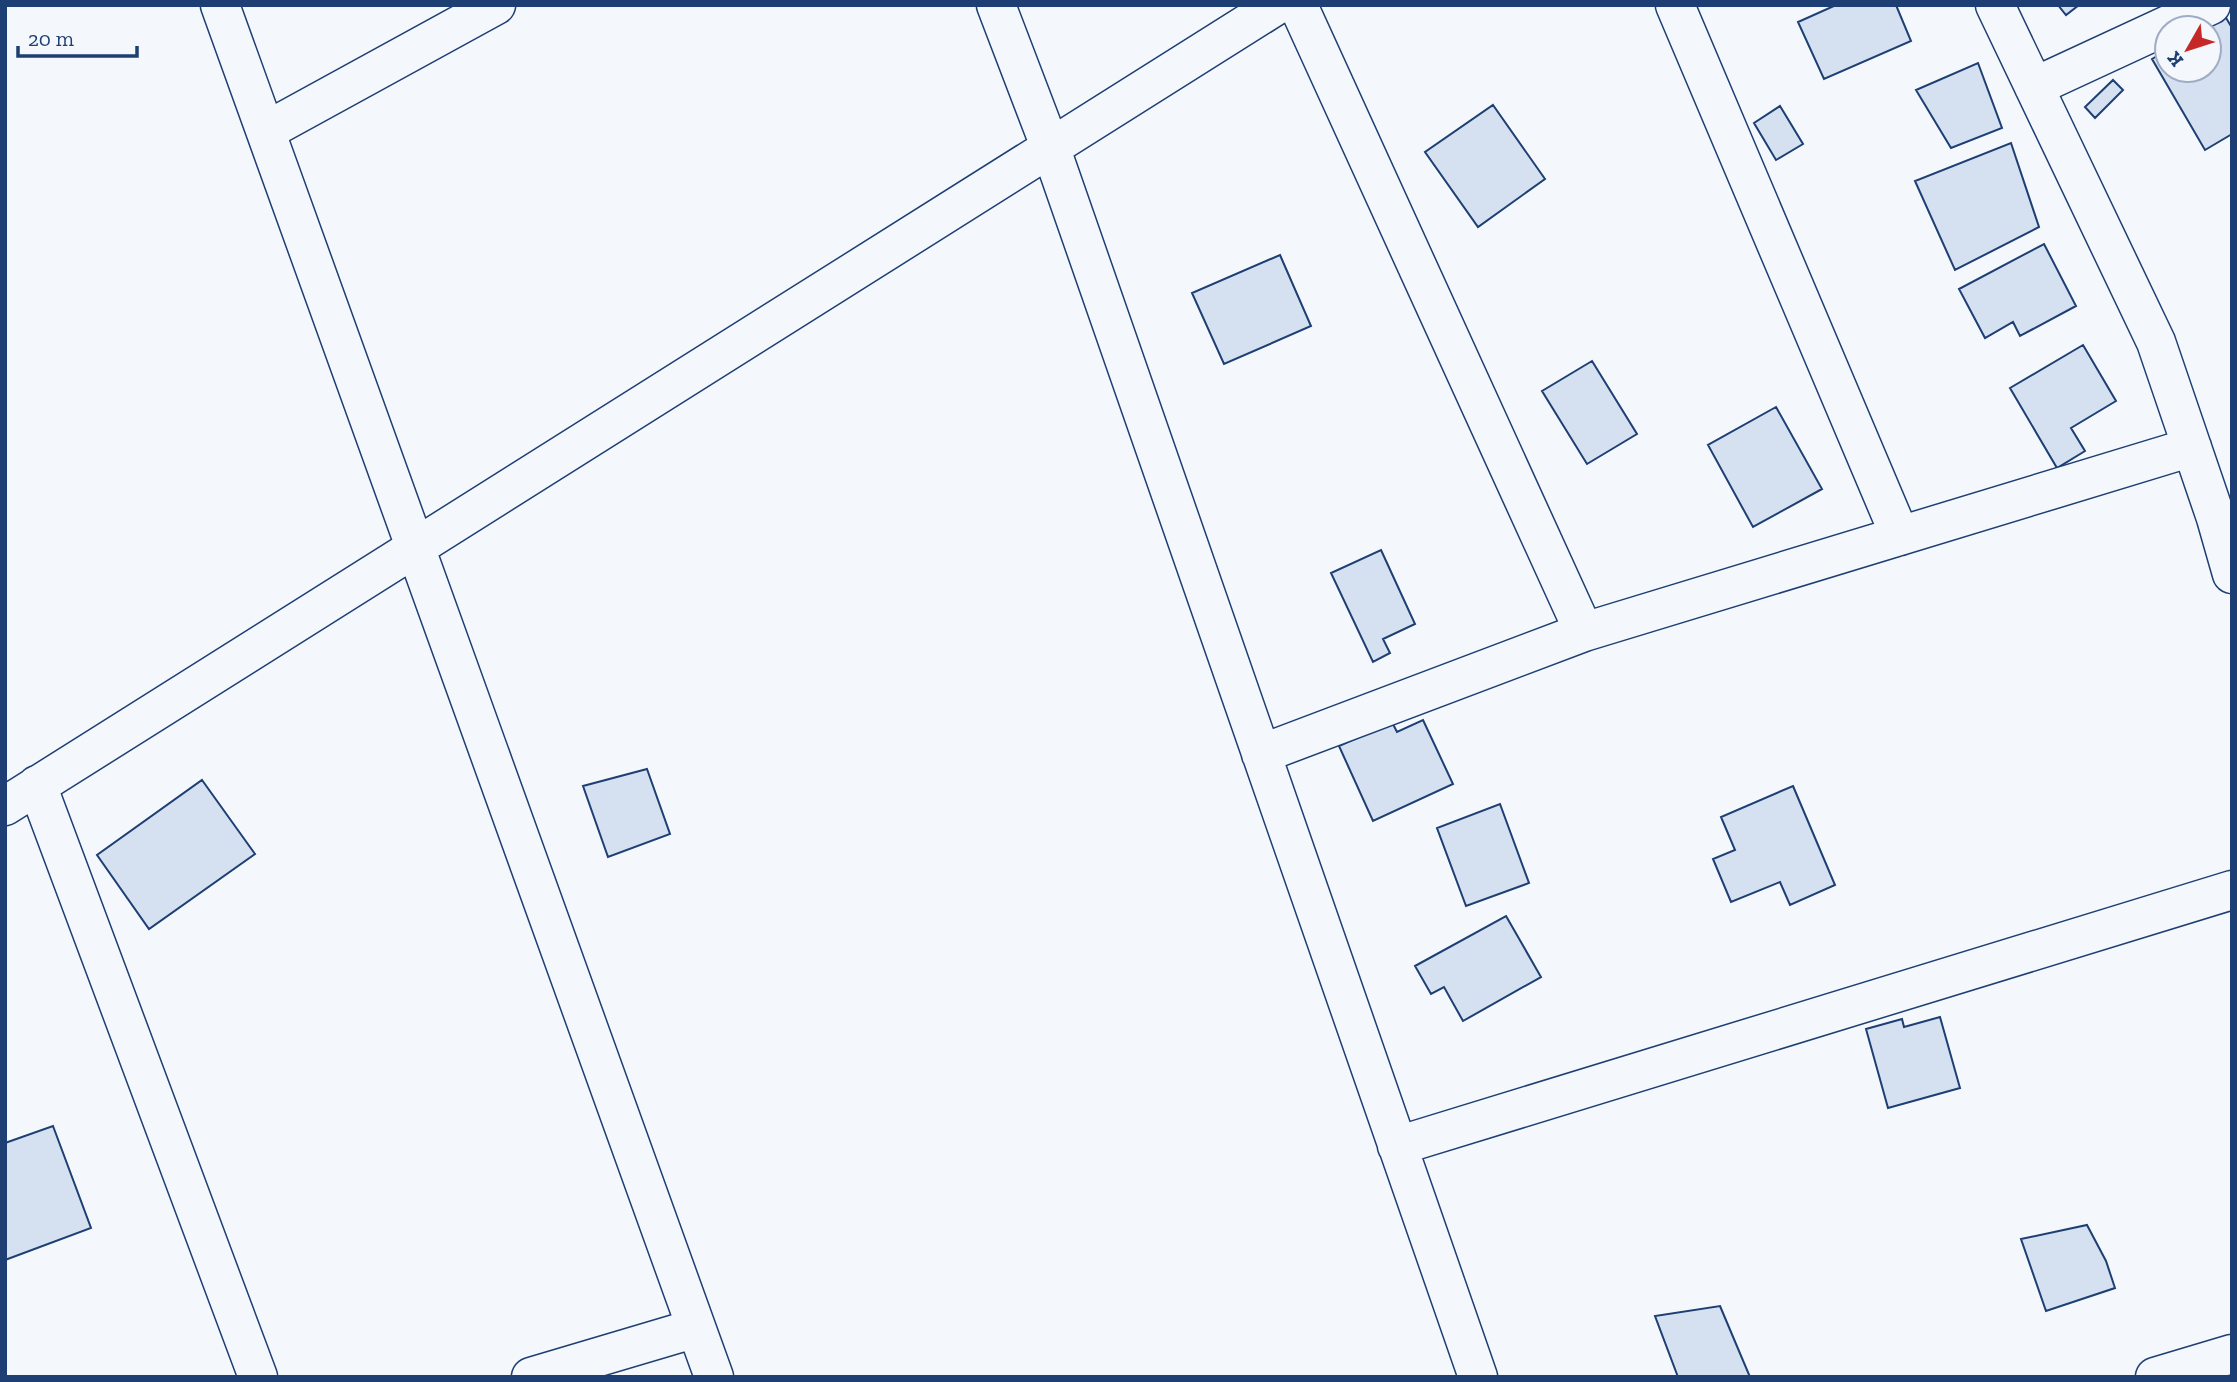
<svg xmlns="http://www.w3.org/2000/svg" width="2237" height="1382" font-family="'Zilla Slab',serif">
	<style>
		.building { fill: #d5e0f0; stroke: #1d3f73; stroke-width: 2 }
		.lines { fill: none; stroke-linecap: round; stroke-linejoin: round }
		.minor-casing { stroke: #1d3f73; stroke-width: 41 }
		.minor { stroke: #f4f7fb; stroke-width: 38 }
	</style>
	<rect width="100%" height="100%" fill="#f4f7fb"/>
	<!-- building -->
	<path class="building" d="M1836,5H1896L1911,41L1824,79L1798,22Z
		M2058,5H2079L2066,15Z
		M2225,16L2232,28V134L2205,150L2152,59L2167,50V70H2209V28H2205Z
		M1978,63L2002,128L1951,148L1916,90Z
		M2113,80L2123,90L2095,118L2085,107Z
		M1493,105L1545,179L1478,227L1425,152Z
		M1780,106L1803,144L1776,160L1754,123Z
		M2011,143L2039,227L1955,270L1915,181Z
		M2044,244L2076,306L2020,336L2013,322L1985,338L1959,289Z
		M1280,255L1311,326L1224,364L1192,293Z
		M2083,345L2116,401L2071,428L2085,451L2057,468L2010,388Z
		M1592,361L1637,434L1587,464L1542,391Z
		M1776,407L1822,489L1753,527L1708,445Z
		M1381,550L1415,624L1383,639L1390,653L1373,662L1331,573Z
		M1423,720L1453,784L1373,821L1339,746L1392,722L1397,732Z
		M647,769L670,834L608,857L583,786Z
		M202,780L255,854L149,929L97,855Z
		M1793,786L1835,885L1790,905L1780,882L1731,902L1713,859L1735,850L1721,817Z
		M1500,804L1529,883L1466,906L1437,828Z
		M1506,916L1541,977L1463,1021L1444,987L1431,994L1415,966Z
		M1940,1017L1960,1088L1888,1108L1866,1029L1902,1019L1904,1027Z
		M53,1126L91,1228L5,1260V1143Z
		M2087,1225L2106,1261L2115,1288L2046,1311L2021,1239Z
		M1720,1306L1750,1377H1678L1655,1316Z"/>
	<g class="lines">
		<!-- minor casing -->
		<g class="minor-casing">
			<path id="minor" d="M220,5L714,1377
				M996,5L1051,149L1478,1377
				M1298,5L1584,632
				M1675,5L1900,536
				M1995,5L2156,342L2216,518L2232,574
				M2034,87L2211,5
				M266,131L496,5
				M1261,754L1584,632L2192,447
				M37,785L258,1377
				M5,806L1277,5
				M1397,1146L2232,890
				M531,1377L696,1328
				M2155,1377L2232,1354"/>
		</g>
		<!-- minor -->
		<use href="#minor" class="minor"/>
	</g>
	<!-- border -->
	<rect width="2237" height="1382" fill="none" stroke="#1d3f73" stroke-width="14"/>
	<!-- north arrow -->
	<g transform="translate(2188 49) rotate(231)"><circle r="33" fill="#f4f7fb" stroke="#9eadc5" stroke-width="2"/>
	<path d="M0-5L12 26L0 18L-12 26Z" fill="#c62828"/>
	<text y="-10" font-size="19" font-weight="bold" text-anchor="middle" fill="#1d3f73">K</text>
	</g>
	<!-- scale -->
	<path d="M18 46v10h119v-10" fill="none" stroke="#1d3f73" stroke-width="3.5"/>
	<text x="28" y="46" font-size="21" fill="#1d3f73" stroke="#f4f7fb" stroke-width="5" paint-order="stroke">20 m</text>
</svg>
